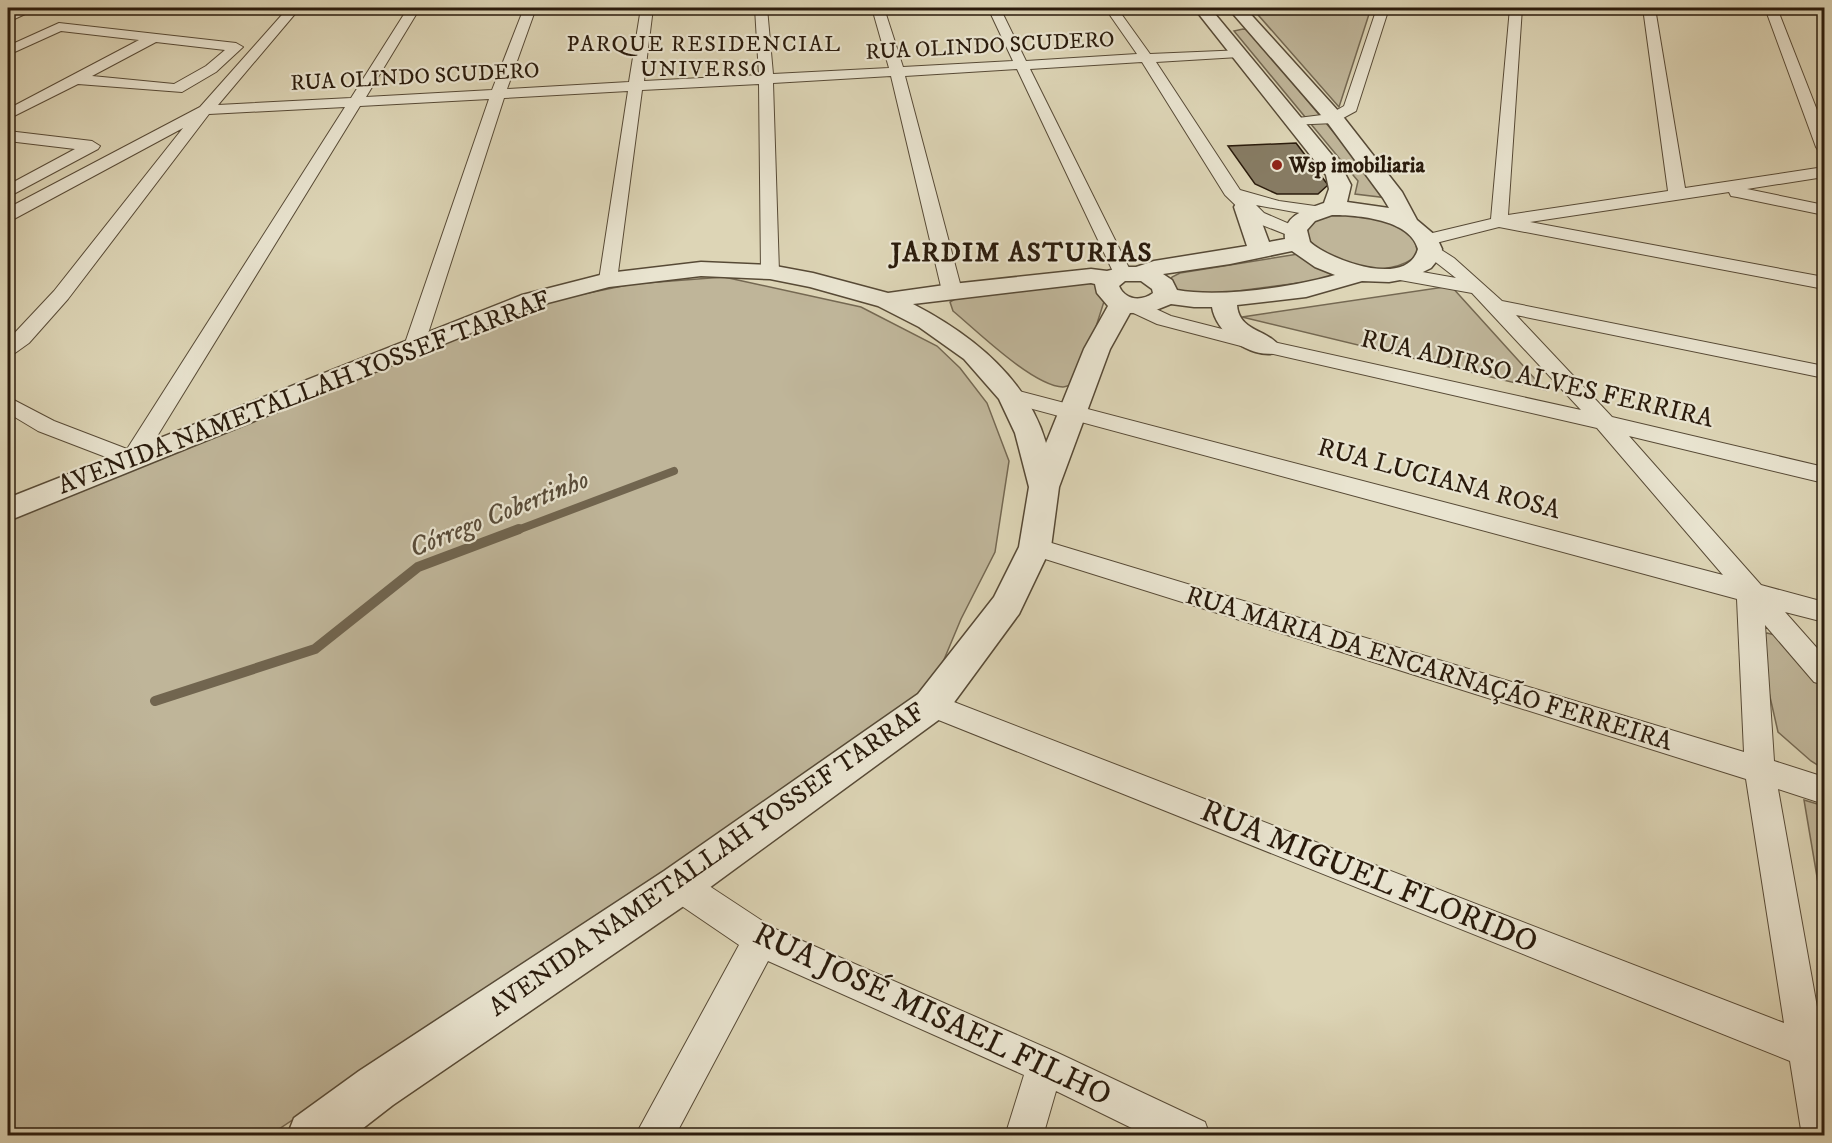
<svg xmlns="http://www.w3.org/2000/svg" width="1832" height="1143" font-family="'IM FELL DW Pica',serif">
	<style>
		.green { fill: #bfb599; stroke: #746852; stroke-width: 1.5 }
		.lines { fill: none; stroke-linecap: round; stroke-linejoin: round }
		.stream-far1 { stroke: #71654f; stroke-width: 8 }
		.stream { stroke: #71654f; stroke-width: 10 }
		.building { fill: #877c64; stroke: #2a1b0c; stroke-width: 1.5 }
		.minor-casing { stroke: #574a36; stroke-width: 2 }
		.tertiary-casing { stroke: #574a36; stroke-width: 3 }
		.minor { fill: #e9e4d0; fill-rule: evenodd }
		.tertiary { fill: #e9e4d0; fill-rule: evenodd }
		.poi-dot { fill: #8f2418; stroke: #e9e4d0; stroke-width: 2 }
		.labels { text-anchor: middle; dominant-baseline: central; stroke-width: 4.5; stroke-linejoin: round; paint-order: stroke }
		.far-neighbourhood-label { font-size: 22px; letter-spacing: 1.5px; fill: #2a1b0c; stroke: #e9e4d0 }
		.far-street-label { font-size: 22px; fill: #2a1b0c; stroke: #e9e4d0 }
		.far-poi-label { font-size: 22px; font-weight: bold; fill: #2a1b0c; stroke: #e9e4d0; text-anchor: start }
		.street-label { font-size: 26px; fill: #2a1b0c; stroke: #e9e4d0 }
		.far-district-label { font-size: 27px; font-weight: bold; letter-spacing: 1.5px; fill: #2a1b0c; stroke: #e9e4d0 }
		.water-label { font-size: 27px; font-style: italic; fill: #594c39; stroke: #e9e4d0 }
		.near-street-label { font-size: 32px; fill: #2a1b0c; stroke: #e9e4d0 }
	</style>
	<rect width="100%" height="100%" fill="#ddd5b6"/>
	<filter id="stains"><feTurbulence type="fractalNoise" baseFrequency=".00333" numOctaves="4"/><feColorMatrix values="0 0 0 0 .2 0 0 0 0 .09 0 0 0 0 .02 0 0 0 .5 -.17"/></filter>
	<radialGradient id="worn" r=".72"><stop offset=".6" stop-color="#630" stop-opacity="0"/><stop offset="1" stop-color="#630" stop-opacity=".3"/></radialGradient>
	<!-- green -->
	<path class="green" d="M1252,8H1371L1339,107Z
		M1243,29L1249,30L1388,198L1355,194L1358,181L1234,31Z
		M1335,213C1362,213 1419,220 1417,255C1389,281 1325,268 1307,236L1309,225L1319,218Z
		M1298,254L1338,276L1322,280L1199,296L1173,290L1169,283L1172,277L1180,273Z
		M724,277L861,307L937,346L960,368L987,403L1009,461L995,552L961,619L935,681L837,755L270,1135L8,1136V519L339,381L535,304L632,284Z
		M1090,281L1108,289L1079,380C1074,383 1068,387 1063,387C1033,386 977,331 953,311L950,302L960,296Z
		M1451,286L1545,390L1242,317Z
		M1767,633L1779,636L1824,689V769L1811,761L1778,732L1760,653L1761,636Z
		M1804,800L1824,806V918Z"/>
	<g class="lines">
		<!-- stream-far1 -->
		<path class="stream-far1" d="M515,531L674,471"/>
		<!-- stream -->
		<path class="stream" d="M155,701L315,649L418,567L519,529"/>
	</g>
	<!-- building -->
	<path class="building" d="M1296,143L1328,185L1318,194H1277L1255,184L1228,146Z"/>
	<g class="lines">
		<!-- minor casing -->
		<g class="minor-casing">
			<path id="minor" d="M22,8H38L8,22V14Z
				M288,8H300L218,105L351,98L408,8H420L366,97L492,90L524,8H536L507,89L629,82L641,8H653L644,81L759,75L755,8H767L773,74L889,68L872,8H884L903,67L1013,61L988,8H1000L1026,61L1137,54L1105,8H1117L1150,54L1244,50L1246,53L1244,56L1239,57L1156,62L1240,190L1279,201L1322,207L1325,211L1322,215L1316,216L1256,205L1264,213L1301,229L1304,233L1301,237L1295,238L1252,221L1225,195L1142,62L1030,69L1132,274L1130,278H1116L1017,69L905,76L962,291L959,295H945L942,291L891,76L773,83L779,272L777,276H763L761,272L759,84L642,90L617,280L615,284H601L599,280L628,91L504,98L424,346L421,350H407L404,346L489,99L360,106L140,464L132,467L124,464L38,431L8,413V397L54,421L127,449L345,107L209,114L68,299L29,343L15,353L8,355V340L54,291L183,128L14,219L8,220V208L200,107Z
				M1377,8H1389L1356,111L1334,123L1290,125L1287,122L1290,119L1330,114L1344,106Z
				M1510,8H1522L1508,215L1668,191L1643,8H1655L1685,188L1824,167V177L1747,189L1824,205V215L1737,197L1731,196L1729,192L1530,222L1824,277V289L1499,227L1432,244L1454,258L1502,301L1824,366V378L1516,315L1612,417L1824,467V483L1629,436L1761,585L1824,602V622L1785,612L1824,656V685L1814,682L1765,625L1774,761L1824,777V804L1778,789L1824,1046V1136H1802L1790,1061L921,713L917,705L921,697L931,693L941,697L1784,1023L1746,779L1026,553L1023,547L1026,541L1035,538L1744,752L1737,599L1003,401L1000,396L1003,391L1011,389L1723,575L1597,428L1260,351L1157,324L1127,310L1124,306L1127,302H1141L1171,316L1269,341L1581,410L1472,293L1400,280L1393,278L1391,274L1393,270L1400,268L1456,278L1424,253L1421,249L1424,245L1417,240L1420,236L1491,219Z
				M1765,8H1777L1824,128V152L1818,150L1816,147Z
				M59,23L236,43L243,47L216,72L182,92L78,84L8,119V109L139,40L61,31L8,55V46ZM156,42L225,50L206,66L174,84L92,76Z
				M8,131L92,141L100,146L98,149L8,197V185L75,149L8,141Z
				M679,869L691,874L773,928L1058,1053L1205,1122L1210,1136H1148L1056,1091L1043,1136H1005L1024,1075L768,961L675,1136H635L739,945L667,896L663,885L667,874Z"/>
		</g>
		<!-- tertiary casing -->
		<g class="tertiary-casing">
			<path id="tertiary" d="M1194,8H1210L1341,166L1351,185L1347,202L1389,208L1383,198L1327,122L1228,8H1245L1341,114L1402,192L1417,220L1436,236L1442,249L1440,257L1431,268L1411,278L1389,282L1362,281L1306,297L1237,305C1239,332 1268,329 1280,347L1276,353C1250,359 1216,333 1212,307H1194L1171,304L1151,312L1130,313L1110,349L1059,487L1051,547L1019,614L944,716L694,899L393,1105L353,1136H287L294,1118L359,1071L664,871L918,694L994,597L1019,547L1029,487L1015,433L999,399L964,359L919,327L878,306L810,287L770,279L701,276L609,287L540,305L8,521V498L522,295L608,273L701,262L770,265L813,273L888,293L952,284L1091,269L1107,271L1123,267H1136L1154,261L1247,246L1234,207L1237,202L1245,200L1253,202L1256,207L1269,242L1285,239C1282,215 1307,209 1324,203L1329,189L1326,175ZM1332,215C1357,215 1410,219 1418,249C1407,289 1330,260 1310,242L1307,230L1315,221ZM1292,251L1315,267L1335,275C1293,287 1220,298 1177,290L1172,280L1163,274L1230,264ZM1125,281H1141L1152,289L1153,293C1141,302 1125,300 1119,286ZM1091,283L1095,284L1097,293L1108,306L1084,349L1046,443C1027,378 971,334 913,304Z"/>
		</g>
		<!-- minor -->
		<use href="#minor" class="minor"/>
		<!-- tertiary -->
		<use href="#tertiary" class="tertiary"/>
	</g>
	<!-- markers -->
	<circle class="poi-dot" cx="1277" cy="165" r="6"/>
	<g class="labels">
		<!-- far-neighbourhood labels -->
		<g class="far-neighbourhood-label">
			<text x="704" y="44">PARQUE RESIDENCIAL<tspan x="704" dy="25">UNIVERSO</tspan></text>
		</g>
		<!-- far-street labels -->
		<g class="far-street-label">
			<text transform="translate(990 46) rotate(-3)">RUA OLINDO SCUDERO</text>
			<text transform="translate(415 77) rotate(-3)">RUA OLINDO SCUDERO</text>
		</g>
		<!-- far-poi labels -->
		<g class="far-poi-label">
			<text x="1289" y="165">Wsp imobiliaria</text>
		</g>
		<!-- street labels -->
		<g class="street-label">
			<text transform="translate(1537 379) rotate(13)">RUA ADIRSO ALVES FERRIRA</text>
			<text transform="translate(304 393) rotate(-21)">AVENIDA NAMETALLAH YOSSEF TARRAF</text>
			<text transform="translate(1439 479) rotate(15)">RUA LUCIANA ROSA</text>
			<text transform="translate(1429 669) rotate(17)">RUA MARIA DA ENCARNAÇÃO FERREIRA</text>
			<text transform="translate(707 860) rotate(-35)">AVENIDA NAMETALLAH YOSSEF TARRAF</text>
		</g>
		<!-- far-district labels -->
		<g class="far-district-label">
			<text x="1022" y="253">JARDIM ASTURIAS</text>
		</g>
		<!-- water labels -->
		<g class="water-label">
			<text transform="translate(499 514) rotate(-22)">Córrego Cobertinho</text>
		</g>
		<!-- near-street labels -->
		<g class="near-street-label">
			<text transform="translate(1369 877) rotate(22)">RUA MIGUEL FLORIDO</text>
			<text transform="translate(932 1015) rotate(25)">RUA JOSÉ MISAEL FILHO</text>
		</g>
	</g>
	<!-- margin -->
	<rect width="1832" height="1143" fill="none" stroke="#ddd5b6" stroke-width="30"/>
	<rect x="9" y="9" width="1814" height="1125" fill="none" stroke="#2a1b0c" stroke-width="3"/>
	<rect x="15" y="15" width="1802" height="1113" fill="none" stroke="#2a1b0c" stroke-width="1.5"/>
	<rect width="100%" height="100%" filter="url(#stains)"/>
	<rect width="100%" height="100%" fill="url(#worn)"/>
</svg>
